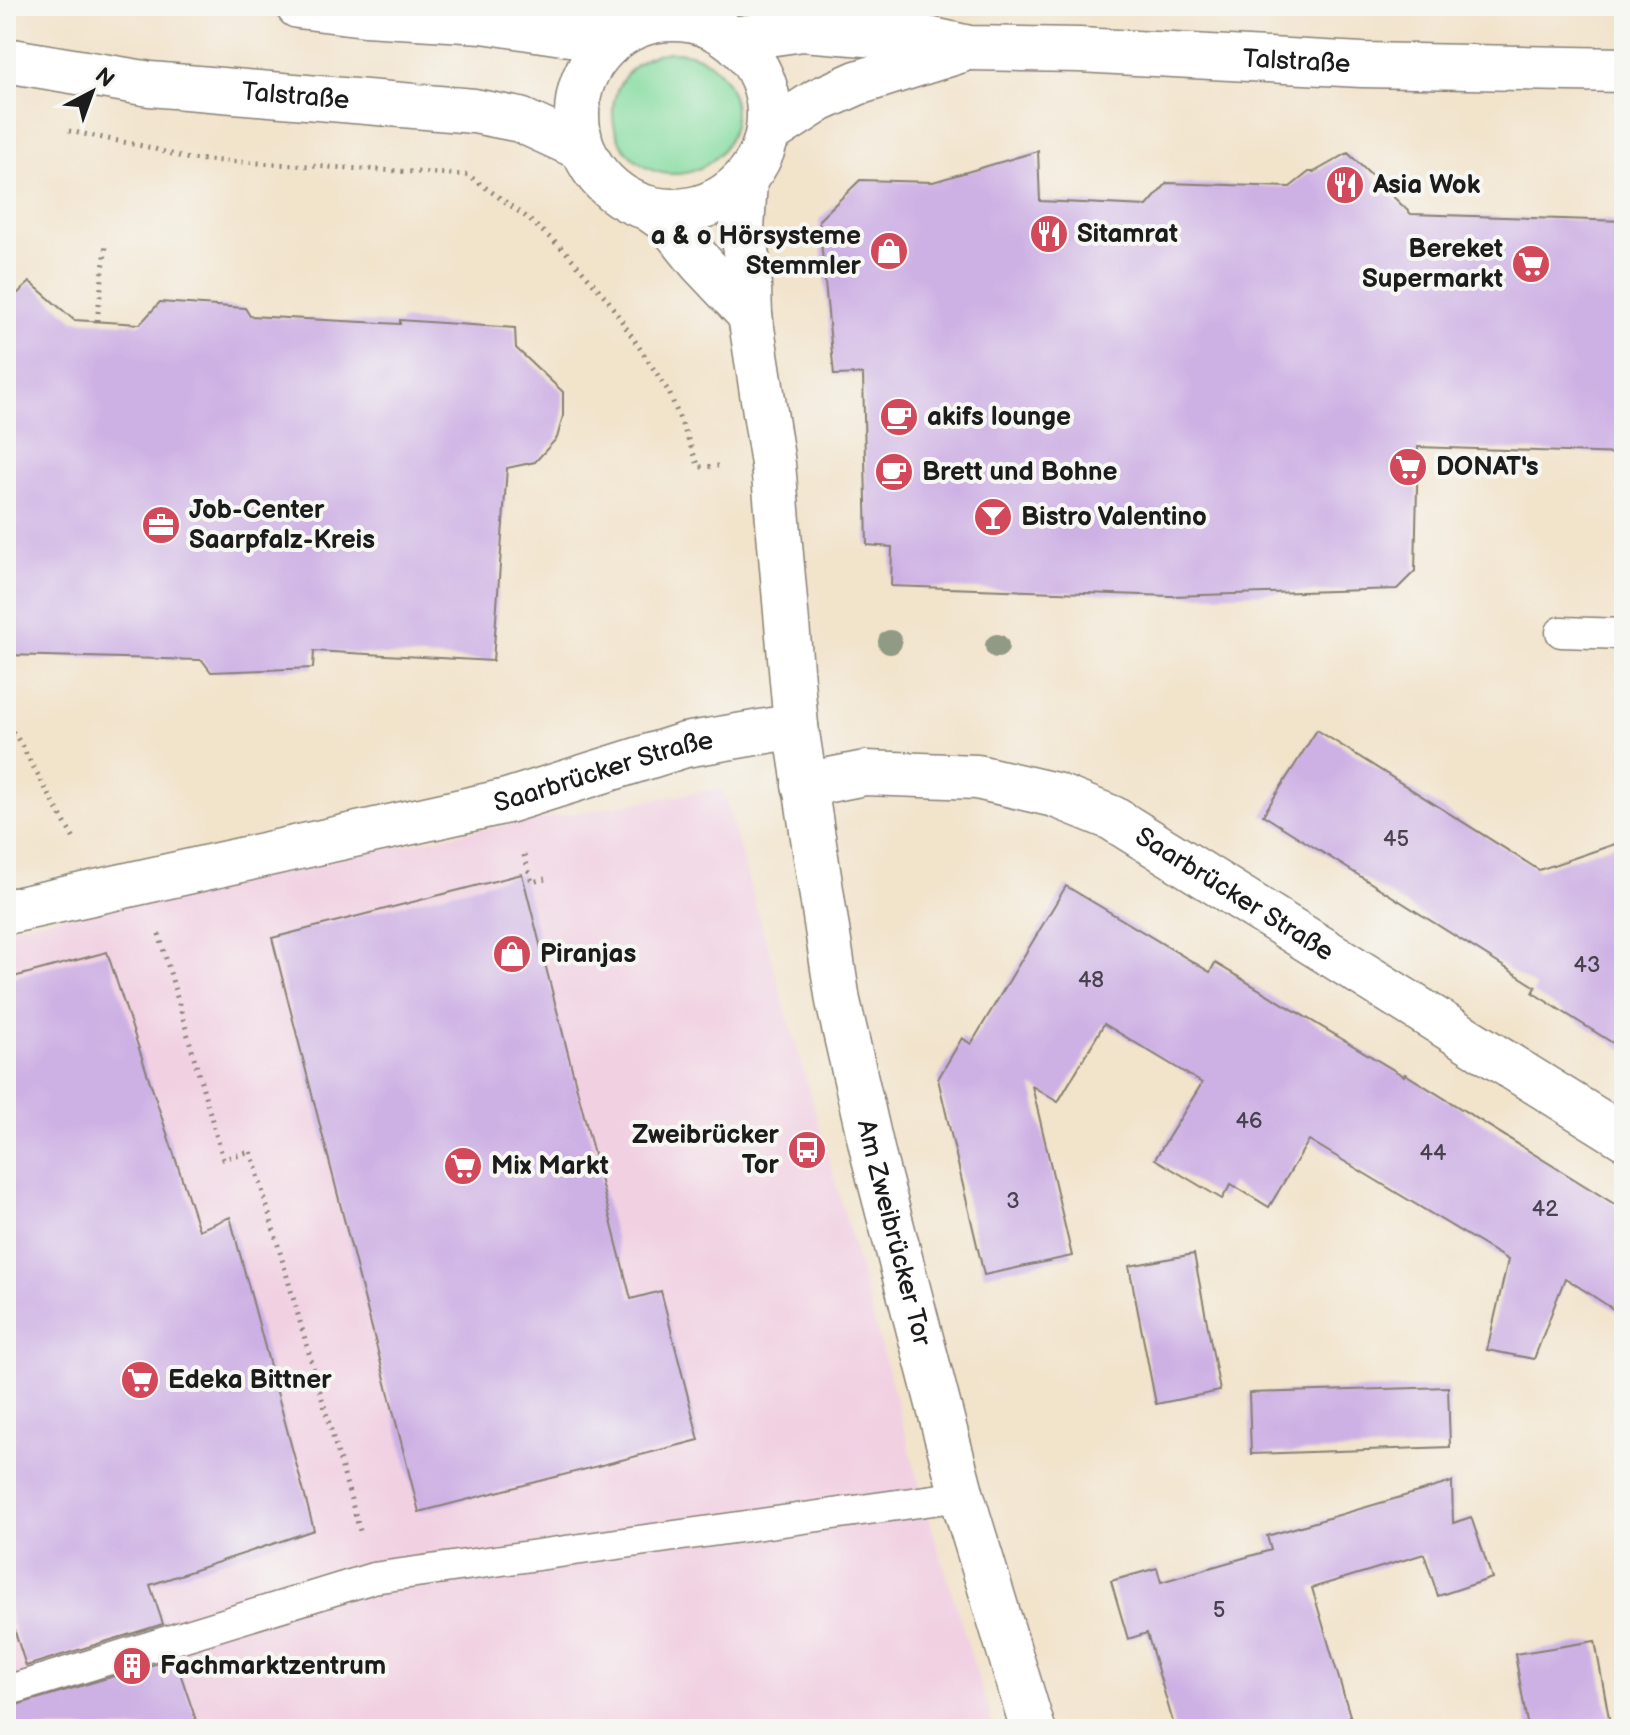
<svg xmlns="http://www.w3.org/2000/svg" width="1630" height="1735" font-family="'Balsamiq Sans',sans-serif">
	<style>
		.built { fill: #f1d0e2 }
		.green { fill: #86dca0; stroke: #517c5e; stroke-width: 2 }
		.building { fill: #cdb0e4 }
		.lines { fill: none; stroke-linecap: round; stroke-linejoin: round }
		.lane-casing { stroke: #878074; stroke-width: 33 }
		.street-casing { stroke: #878074; stroke-width: 47 }
		.path { stroke: #878074; stroke-width: 5; stroke-dasharray: 2 6; stroke-linecap: butt }
		.lane { stroke: #fff; stroke-width: 30 }
		.street { stroke: #fff; stroke-width: 44 }
		.tree { fill: #919a84 }
		.labels { text-anchor: middle; dominant-baseline: central; stroke-width: 8; stroke-linejoin: round; paint-order: stroke }
		.number-label { font-size: 22px; fill: #48414e }
		.street-label { font-size: 26px; fill: #1c1c1c; stroke: #f6f6f2 }
		.poi-label { font-size: 26px; font-weight: bold; fill: #1c1c1c; stroke: #f6f6f2; text-anchor: start }
	</style>
	<rect width="100%" height="100%" fill="#f6f6f2"/>
	<filter id="ink" filterUnits="userSpaceOnUse"><feTurbulence type="fractalNoise" baseFrequency=".0125" numOctaves="2"/><feDisplacementMap in="SourceGraphic" scale="16" xChannelSelector="R" yChannelSelector="G"/><feConvolveMatrix kernelMatrix="1 2 1 2 8 2 1 2 1" color-interpolation-filters="sRGB"/></filter>
	<filter id="wash" filterUnits="userSpaceOnUse"><feTurbulence type="fractalNoise" baseFrequency=".006" numOctaves="4" result="noise"/><feDisplacementMap in="SourceGraphic" scale="32" xChannelSelector="R" yChannelSelector="G"/><feGaussianBlur stdDeviation="1.8" result="paint"/><feColorMatrix in="noise" values="0 0 0 0 0 0 0 0 0 0 0 0 0 0 0 0 0 1.4 0 .05"/><feComposite in="paint" operator="in"/></filter>
	<g filter="url(#wash)">
		<rect width="100%" height="100%" fill="#f2e3cb"/>
		<!-- built -->
		<path class="built" d="M722,788L834,1176L925,1505L994,1729H6V928L472,831Z"/>
		<!-- green -->
		<path class="green" d="M613 113a61 61 0 1 1 122 0a61 61 0 1 1-122 0Z"/>
		<g id="blocks">
			<!-- building -->
			<path class="building" d="M1038,151L1040,201L1147,206L1167,183L1290,187L1309,172H1314L1348,153L1411,214L1624,221V454L1418,447L1415,571L1397,589L1171,596L891,586L892,547L867,545L863,374L834,375L819,220L860,180L933,182Z
				M30,282L74,320L140,324L160,302L245,308L250,316L400,324V320L515,328L516,348L563,392V416L557,438L535,462L507,468L493,661L314,651L313,668L211,672L202,660L6,655V304Z
				M1317,730L1539,870L1624,841V1050L1533,993L1536,987L1263,815Z
				M522,874L631,1299L661,1291L699,1440L419,1512L272,938Z
				M1066,886L1210,972L1215,963L1404,1076L1405,1074L1624,1210V1316L1565,1278L1534,1359L1487,1350L1508,1260L1309,1140L1269,1207L1231,1184L1222,1199L1155,1159L1202,1083L1104,1024L1058,1102L1032,1086L1072,1256L984,1275L938,1079L962,1038L971,1044Z
				M107,952L199,1230L230,1217L314,1530L150,1585L163,1624L26,1666L6,1604V979Z
				M1194,1254L1220,1391L1156,1404L1129,1266Z
				M1448,1387L1450,1447L1251,1454L1249,1393Z
				M1452,1482L1453,1523L1471,1517L1492,1578L1438,1596L1424,1554L1312,1588L1354,1729H1175L1147,1633L1128,1639L1111,1581L1157,1568L1161,1582L1271,1550L1267,1536Z
				M1595,1641L1611,1729H1528L1515,1654Z
				M175,1658L199,1729H6V1708Z"/>
		</g>
	</g>
	<g filter="url(#ink)">
		<use href="#blocks" fill-opacity="0" stroke="#878074" stroke-width="2"/>
		<g class="lines">
			<!-- lane casing -->
			<g class="lane-casing">
				<path id="lane" d="M1561,632L1624,634
					M6,1691L373,1578L962,1496"/>
			</g>
			<!-- street casing -->
			<g class="street-casing">
				<g id="street">
					<path d="M298,6L365,14L483,21L610,40"/>
					<circle cx="673" cy="115" r="96"/>
					<path id="s1" d="M733,39L803,29L928,39L969,48L1079,50L1362,65L1624,70"/>
					<path id="s2" d="M6,60L150,84L474,111L520,120L581,148"/>
					<path d="M768,133L819,100L857,83L959,51"/>
					<path id="s3" d="M745,180L742,229L748,262L750,315L773,464L796,726L838,1001L874,1158L962,1496L1033,1729"/>
					<path d="M651,210L668,222L701,263L750,315"/>
					<path id="s4" d="M804,785L865,773L977,777L1055,795L1112,818L1624,1137"/>
					<path id="s5" d="M6,912L507,801L685,745L796,726"/>
				</g>
			</g>
			<!-- path -->
			<path class="path" d="M69,131L148,147L189,159L468,175L525,216L565,251L607,299L669,392L699,467L718,466
				M97,321L106,245
				M6,728L15,734L75,841
				M524,855L532,882L545,879
				M159,934L223,1159L251,1151L360,1531"/>
			<!-- lane -->
			<use href="#lane" class="lane"/>
			<!-- street -->
			<use href="#street" class="street"/>
		</g>
		<!-- trees -->
		<g class="tree">
			<circle cx="890" cy="642" r="12"/>
			<circle cx="997" cy="646" r="12"/>
		</g>
	</g>
	<!-- icons -->
	<defs>
		<g id="restaurant-disc" transform="scale(2)"><circle r="9.5" fill="#d1495b" stroke="#f6f6f2"/><path d="M-5-6h1v4h1v-4h1v4h1v-4h1v5L-1.5 .5V6h-2V.5L-5-1ZM5-6V6H3V1.5H1.5Q1.5-4 5-6Z" fill="#fff"/></g>
		<g id="shop-disc" transform="scale(2)"><circle r="9.5" fill="#d1495b" stroke="#f6f6f2"/><path d="M-5-2.5h2.3a2.7 3.5 0 0 1 5.4 0H5L5.5 6h-11ZM-1.5-2.5h3a1.5 2.3 0 0 0-3 0Z" fill="#fff"/></g>
		<g id="supermarket-disc" transform="scale(2)"><circle r="9.5" fill="#d1495b" stroke="#f6f6f2"/><path d="M-6-5.5h2.5l.6 2H6L4.5 2H-2.5L-4.4-4H-6ZM-1.5 3.2a1.3 1.3 0 1 0 .1 0ZM3 3.2a1.3 1.3 0 1 0 .1 0Z" fill="#fff"/></g>
		<g id="cafe-disc" transform="scale(2)"><circle r="9.5" fill="#d1495b" stroke="#f6f6f2"/><path d="M-5.5-4.5H6V0H3Q3 3.5 0 3.5H-2.5Q-5.5 3.5-5.5 0ZM3-3.2v2h1.7v-2ZM-6 4.5H4V6H-6Z" fill="#fff"/></g>
		<g id="bar-disc" transform="scale(2)"><circle r="9.5" fill="#d1495b" stroke="#f6f6f2"/><path d="M-6-5H6L.8 .8V4.5H3.5V6h-7V4.5H-.8V.8Z" fill="#fff"/></g>
		<g id="office-disc" transform="scale(2)"><circle r="9.5" fill="#d1495b" stroke="#f6f6f2"/><path d="M-6-3h4V-5.5h4V-3h4V5H-6ZM-1-4.5V-3h2v-1.5ZM-6 0V1H6V0Z" fill="#fff"/></g>
		<g id="bus-disc" transform="scale(2)"><circle r="9.5" fill="#d1495b" stroke="#f6f6f2"/><path d="M-5-6H5V4H4V6H2V4H-2V6H-4V4H-5ZM-3.5-4V0h7V-4ZM-3.5 1.2v1.5H-2V1.2ZM2 1.2v1.5H3.5V1.2Z" fill="#fff"/></g>
		<g id="building-disc" transform="scale(2)"><circle r="9.5" fill="#d1495b" stroke="#f6f6f2"/><path d="M-4-6H4V6H1V3H-1V6H-4ZM-2.5-4.3h1.7v1.8h-1.7ZM.8-4.3h1.7v1.8H.8ZM-2.5-1h1.7V.8h-1.7ZM.8-1h1.7V.8H.8Z" fill="#fff"/></g>
	</defs>
	<g fill-rule="evenodd">
		<use href="#restaurant-disc" x="1345" y="185"/>
		<use href="#restaurant-disc" x="1049" y="234"/>
		<use href="#shop-disc" x="889" y="251"/>
		<use href="#supermarket-disc" x="1531" y="264"/>
		<use href="#cafe-disc" x="899" y="417"/>
		<use href="#supermarket-disc" x="1408" y="467"/>
		<use href="#cafe-disc" x="894" y="472"/>
		<use href="#bar-disc" x="993" y="517"/>
		<use href="#office-disc" x="161" y="525"/>
		<use href="#shop-disc" x="512" y="954"/>
		<use href="#bus-disc" x="807" y="1150"/>
		<use href="#supermarket-disc" x="463" y="1166"/>
		<use href="#supermarket-disc" x="140" y="1380"/>
		<use href="#building-disc" x="132" y="1666"/>
	</g>
	<g class="labels">
		<!-- number labels -->
		<g class="number-label">
			<text x="1396" y="839">45</text>
			<text x="1587" y="965">43</text>
			<text x="1091" y="980">48</text>
			<text x="1249" y="1121">46</text>
			<text x="1433" y="1153">44</text>
			<text x="1013" y="1201">3</text>
			<text x="1545" y="1209">42</text>
			<text x="1219" y="1610">5</text>
		</g>
		<!-- street labels -->
		<g class="street-label">
			<text stroke="none"><textPath href="#s1" startOffset="566">Talstraße</textPath></text>
			<text stroke="none"><textPath href="#s2" startOffset="292">Talstraße</textPath></text>
			<text stroke="none"><textPath href="#s5" startOffset="614">Saarbrücker Straße</textPath></text>
			<text stroke="none"><textPath href="#s4" startOffset="460">Saarbrücker Straße</textPath></text>
			<text stroke="none"><textPath href="#s3" startOffset="1066">Am Zweibrücker Tor</textPath></text>
		</g>
		<!-- poi labels -->
		<g class="poi-label">
			<text x="1373" y="185">Asia Wok</text>
			<text x="1077" y="234">Sitamrat</text>
			<text x="861" y="236" text-anchor="end">a &amp; o Hörsysteme<tspan x="861" dy="30">Stemmler</tspan></text>
			<text x="1503" y="249" text-anchor="end">Bereket<tspan x="1503" dy="30">Supermarkt</tspan></text>
			<text x="927" y="417">akifs lounge</text>
			<text x="1436" y="467">DONAT's</text>
			<text x="922" y="472">Brett und Bohne</text>
			<text x="189" y="510">Job-Center<tspan x="189" dy="30">Saarpfalz-Kreis</tspan></text>
			<text x="1021" y="517">Bistro Valentino</text>
			<text x="540" y="954">Piranjas</text>
			<text x="779" y="1135" text-anchor="end">Zweibrücker<tspan x="779" dy="30">Tor</tspan></text>
			<text x="491" y="1166">Mix Markt</text>
			<text x="168" y="1380">Edeka Bittner</text>
			<text x="160" y="1666">Fachmarktzentrum</text>
		</g>
	</g>
	<!-- margin -->
	<rect width="1630" height="1735" fill="none" stroke="#f6f6f2" stroke-width="32"/>
	<!-- north arrow -->
	<g transform="translate(92 92) rotate(41)" stroke="#f6f6f2" stroke-width="6" paint-order="stroke">
	<path d="M0-6L14 30L0 20L-14 30Z" fill="#1c1c1c"/>
	<text y="-12" font-size="22" font-weight="bold" text-anchor="middle" fill="#1c1c1c">N</text>
	</g>
</svg>
